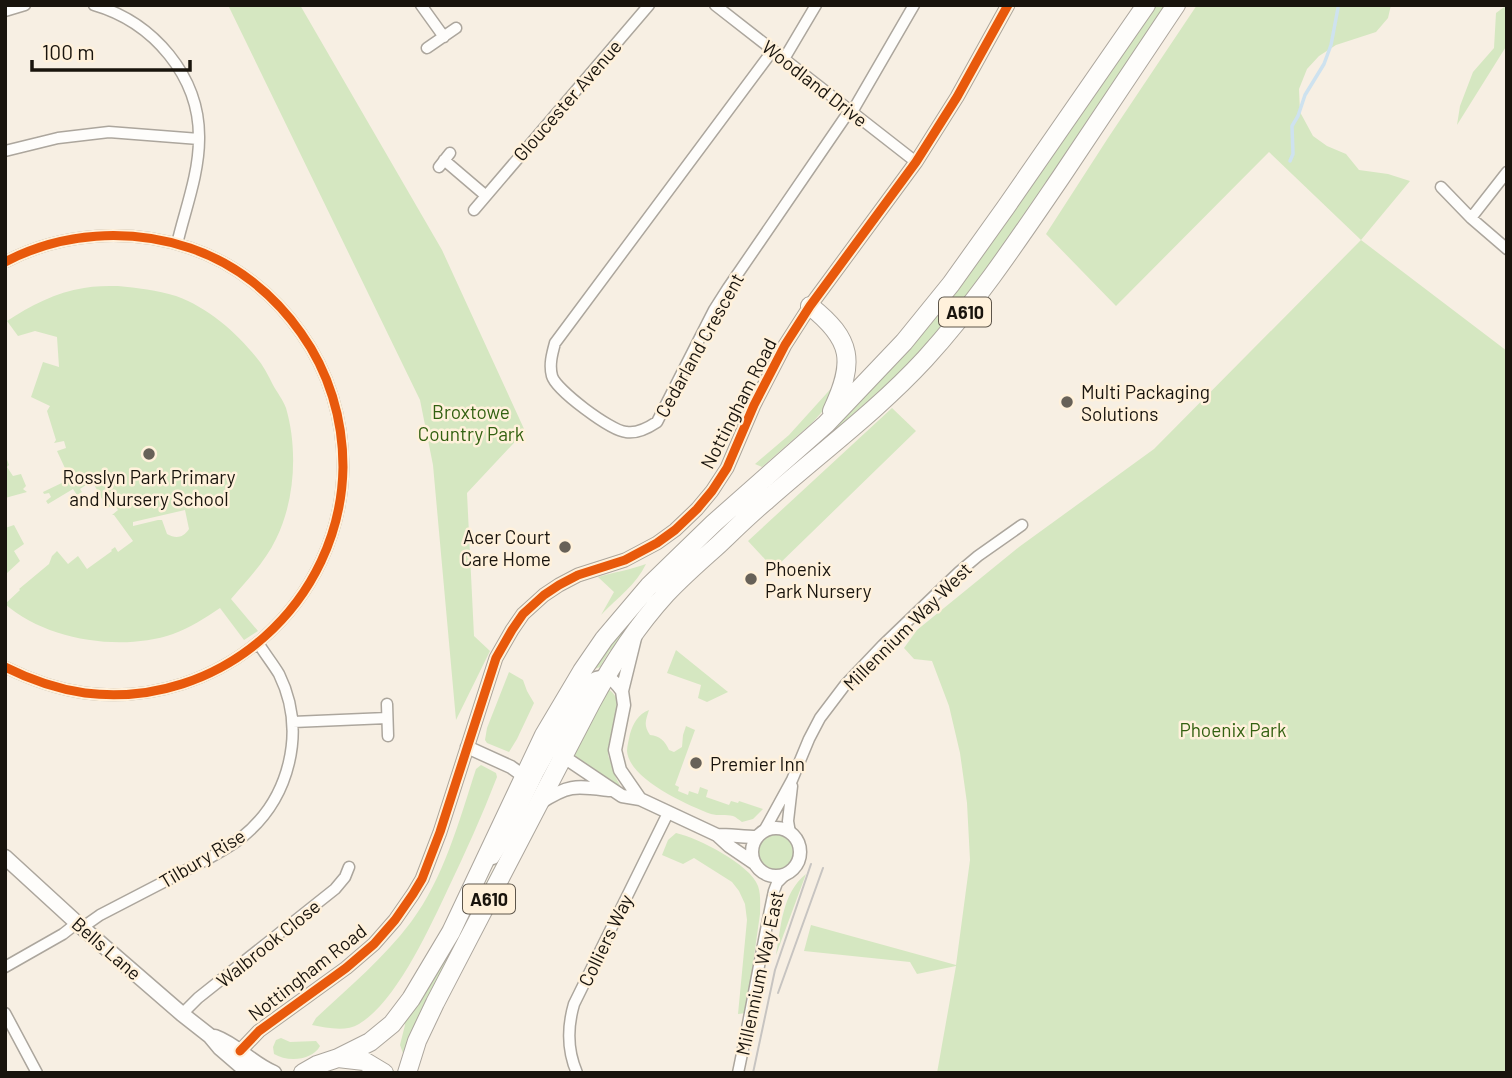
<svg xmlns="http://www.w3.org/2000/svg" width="1512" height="1078" font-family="Barlow,sans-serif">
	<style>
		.green { fill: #d5e7c1; fill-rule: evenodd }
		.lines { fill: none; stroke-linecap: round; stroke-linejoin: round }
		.stream { stroke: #cee2ef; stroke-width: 3.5 }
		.minor-casing { stroke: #aca69d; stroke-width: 13 }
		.tertiary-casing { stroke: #aca69d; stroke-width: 15 }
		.secondary-casing { stroke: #aca69d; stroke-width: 17 }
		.trunk-casing { stroke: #aca69d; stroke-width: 20 }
		.minor { stroke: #fefdfb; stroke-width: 10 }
		.tertiary { stroke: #fefdfb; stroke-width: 12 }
		.secondary { stroke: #fefdfb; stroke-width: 14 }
		.trunk { stroke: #fefdfb; stroke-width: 18 }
		.tram { stroke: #c7c4c1; stroke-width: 2 }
		.cycleway-casing { stroke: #fff1db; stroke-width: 13 }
		.cycleway { stroke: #e8590c; stroke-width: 9 }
		.poi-dot { fill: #676158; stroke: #fff1db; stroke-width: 2.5 }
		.labels { text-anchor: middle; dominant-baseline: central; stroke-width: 5; stroke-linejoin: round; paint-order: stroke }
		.shield { fill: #fff1db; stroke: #5e564b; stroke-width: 2 }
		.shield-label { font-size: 18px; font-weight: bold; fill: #19140d }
		.street-label { font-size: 19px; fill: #19140d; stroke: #fff1db }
		.poi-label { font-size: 19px; fill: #19140d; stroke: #fff1db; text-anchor: start }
		.park-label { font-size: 19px; fill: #336111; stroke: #fff1db }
	</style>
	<rect width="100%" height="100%" fill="#f7efe3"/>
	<!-- green -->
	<path class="green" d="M228,5H300L442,250L525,431L467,493L474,636L490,651L456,720L433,465L420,400Z
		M1152,5H1168L998,259L940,335L613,651L610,650L600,667L592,670L591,667L672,572L874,384Z
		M1197,5H1337L1338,7L1340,5H1391L1388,18L1376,32L1336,45L1319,56L1307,69L1299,89L1300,112L1313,136L1327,146L1346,154L1359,170L1388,174L1410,181L1361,240L1507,351V1073H937L956,966L917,974L910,962L804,951L811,925L956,965L970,860L967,803L960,753L949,706L932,661L914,659L904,648L917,630L1019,547L1154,449L1361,240L1269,152L1116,306L1046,234L1108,138Z
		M1507,5V45L1457,125L1460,106L1473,72L1494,48L1496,13Z
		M118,286C137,288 157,290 176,296C207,307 236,332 256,357C263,365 268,375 273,385C277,392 283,400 286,408C298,449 295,501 276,539C265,562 247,580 231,599L258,631L244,640L220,608C205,618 190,628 173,634C121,652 46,640 5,604L20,590L19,589L49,564L52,556L57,551L68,564L78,556L87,569L112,551L111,550L115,547L118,552L133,541L114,515H112L118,510L114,504L107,508L92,481L80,489L82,492L77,495L73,489L48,504L46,501L51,497L49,493L44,494L43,492L70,479L57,451L66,448L64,441L54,443L56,440L47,411L50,406L31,397L43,362L59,367L57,337L35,331L18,336L7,321C30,306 56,292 84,288C95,286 107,286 118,286ZM185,510L189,529C183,538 176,539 167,534L162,520H158L133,526V522Z
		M836,383L830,403L812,423L762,467L755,464L789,435Z
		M892,408L916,431L774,569L748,541Z
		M5,454L9,465L7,467L13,476L21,474L26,486L23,489L27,492L5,498Z
		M14,525L24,544L14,551L20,561L6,574L5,528Z
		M646,564C636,585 617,598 601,615L614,592L598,577C614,572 630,570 646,564Z
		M676,650L728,692L707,702L698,698L701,685L667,673Z
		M509,672L523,680L527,691L534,703L517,739L509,752L487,743L485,740L487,728Z
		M606,688C614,692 617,698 619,705L608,755L616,778L622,789L572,754Z
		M649,710C646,720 643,725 650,735C660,736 665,741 669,750L674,752L682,747L683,735L686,726L695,730L675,785L679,787L678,791L688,795L689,791L698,794L700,787L708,790L706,797L729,805L731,801L738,803L739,801L763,809L753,819L742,822C739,820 736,817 733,816C726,814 718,816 711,814C687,805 629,779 627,751C627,746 629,739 630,734C633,724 638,714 649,710Z
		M481,765L496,773L497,777C482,816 465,853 447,891C429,929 396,1002 359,1024C346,1032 327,1028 312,1025L316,1018C349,987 384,958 411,922C444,878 459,821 476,769Z
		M676,833C698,838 750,864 758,886C761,895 760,905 760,914L746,1013L738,1014L747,920L745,904L739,891L732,882L694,858L683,864L662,855L668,840Z
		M758 852a18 18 0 1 1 36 0a18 18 0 1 1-36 0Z
		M511,835L514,836L404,1056L400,1045L405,1025L403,1021C442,961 479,900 511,835Z
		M806,874L776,955C781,927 782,893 806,874Z
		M281,1038L290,1042L316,1041L320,1046C312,1061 287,1062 274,1054L273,1047L276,1040Z"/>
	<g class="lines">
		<!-- stream -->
		<path class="stream" d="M1290,161L1293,154L1292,126L1298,116L1305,95L1324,64L1331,45L1338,8"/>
		<!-- minor casing -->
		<g class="minor-casing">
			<path id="minor" d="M94,5C153,22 200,76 199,139C199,174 185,210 177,244
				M421,5L444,37
				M715,5L916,162
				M5,11L25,5
				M427,48L456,28
				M773,50L555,343C552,354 549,365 552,376C556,390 611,431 626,432C637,434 648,428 657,422L714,310L728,288L850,110
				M784,59L816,5
				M852,112L914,5
				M5,151L58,138L109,132L199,139
				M444,160L485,195
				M439,167L450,153
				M1441,187L1471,218L1507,249
				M474,210L649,5
				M1471,218L1507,172
				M5,262C62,232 129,228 190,248C235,263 274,294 301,333C329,372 343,419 343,467C341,602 221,710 85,693C57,689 31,680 5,667
				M387,704L388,736
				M293,722L387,718
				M764,831L792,780L809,739L820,718L845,685L883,645L959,572L978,556L1022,525
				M790,833L788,821L792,786
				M83,927L100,915C127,901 154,887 181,873C201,862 223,852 241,838C290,799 307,731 279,674C273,664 265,654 258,643
				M5,967L63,934L77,923
				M5,1013L37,1073
				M182,1014L198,998L335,889L345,877L349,867
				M577,1073C567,1050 567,1028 574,1004L668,813
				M738,1073C751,1012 761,951 774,891L777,883L785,875"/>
		</g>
		<!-- tertiary casing -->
		<g class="tertiary-casing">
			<path id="tertiary" d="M635,638L622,691L624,705L615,750L620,770L640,799
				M467,747L511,767L529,780
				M558,753L622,796L640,799L717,835L729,846L754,863
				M540,803C569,784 576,786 609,790
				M752 852a24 24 0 1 1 48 0a24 24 0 1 1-48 0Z
				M717,835C731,835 744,837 757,837
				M493,858L506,838L538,772L588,682C604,672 612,677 622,691
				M240,1051L259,1031L346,968L374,944L395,920L413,894L422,879L440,832L496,658L512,630L523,614L544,595L559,585L578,575L625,560L657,543L675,530L697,509L712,491L727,468L754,405L785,345L810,306L916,162L957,97L1008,5"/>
		</g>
		<!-- secondary casing -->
		<g class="secondary-casing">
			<path id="secondary" d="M5,857L77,923L182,1014L210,1036L220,1048L249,1073
				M215,1037C237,1045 252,1064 274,1073"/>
		</g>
		<!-- trunk casing -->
		<g class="trunk-casing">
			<path id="trunk" d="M810,306C853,340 855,362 832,411
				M338,1058L364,1061L384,1073
				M303,1073L317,1065L338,1058L370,1042L392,1024L411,999L451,932L544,735L582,671L604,639L649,586L714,523L826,424L904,342L951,284L1006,207L1146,5
				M407,1073L417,1041L435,1003L591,703C612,664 636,627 666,594C682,577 699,562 716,547C733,531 749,515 767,500C820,453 877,411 925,359C976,303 1018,240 1061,177C1099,120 1138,62 1176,5"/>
		</g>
		<!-- minor -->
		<use href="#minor" class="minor"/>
		<!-- tertiary -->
		<use href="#tertiary" class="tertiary"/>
		<!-- secondary -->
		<use href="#secondary" class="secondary"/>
		<!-- trunk -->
		<use href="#trunk" class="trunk"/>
		<!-- tram -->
		<path class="tram" d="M778,993L823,868
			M753,1073L775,970L811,864"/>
		<!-- cycleway casing -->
		<g class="cycleway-casing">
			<path id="cycleway" d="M5,262C62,232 129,228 190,248C235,263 274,294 301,333C329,372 343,419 343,467C341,602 221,710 85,693C57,689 31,680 5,667
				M240,1051L259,1031L346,968L374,944L395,920L413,894L422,879L440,832L496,658L512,630L523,614L544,595L559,585L578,575L625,560L657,543L675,530L697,509L712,491L727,468L754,405L785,345L810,306L916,162L957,97L1008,5"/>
		</g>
		<!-- cycleway -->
		<use href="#cycleway" class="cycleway"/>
	</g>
	<!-- markers -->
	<g class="poi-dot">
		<circle cx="1067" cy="402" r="7"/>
		<circle cx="149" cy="454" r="7"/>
		<circle cx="565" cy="547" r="7"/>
		<circle cx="751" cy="579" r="7"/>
		<circle cx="696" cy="763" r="7"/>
	</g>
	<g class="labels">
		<!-- shield labels -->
		<g class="shield">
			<rect x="939" y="297.5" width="52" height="29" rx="5"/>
			<rect x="463" y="884.5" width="52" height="29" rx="5"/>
		</g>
		<g class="shield-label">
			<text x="965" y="312">A610</text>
			<text x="489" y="899">A610</text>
		</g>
		<!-- street labels -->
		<g class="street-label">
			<text transform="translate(815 83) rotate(38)">Woodland Drive</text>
			<text transform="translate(567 100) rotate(-49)">Gloucester Avenue</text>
			<text transform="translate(699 345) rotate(-61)">Cedarland Crescent</text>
			<text transform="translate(738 403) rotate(-63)">Nottingham Road</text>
			<text transform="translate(907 626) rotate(-45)">Millennium Way West</text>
			<text transform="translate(202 858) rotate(-31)">Tilbury Rise</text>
			<text transform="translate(605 940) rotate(-64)">Colliers Way</text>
			<text transform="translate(268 943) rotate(-39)">Walbrook Close</text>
			<text transform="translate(107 948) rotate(41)">Bells Lane</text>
			<text transform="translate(307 972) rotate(-38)">Nottingham Road</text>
			<text transform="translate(759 973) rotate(-78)">Millennium Way East</text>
		</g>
		<!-- poi labels -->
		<g class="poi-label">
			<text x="1081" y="391">Multi Packaging<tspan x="1081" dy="22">Solutions</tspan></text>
			<text x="149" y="476" text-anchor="middle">Rosslyn Park Primary<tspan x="149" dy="22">and Nursery School</tspan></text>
			<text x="551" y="536" text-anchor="end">Acer Court<tspan x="551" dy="22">Care Home</tspan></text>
			<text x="765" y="568">Phoenix<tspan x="765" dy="22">Park Nursery</tspan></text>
			<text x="710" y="763">Premier Inn</text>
		</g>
		<!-- park labels -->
		<g class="park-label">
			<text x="471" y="411">Broxtowe<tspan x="471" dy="22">Country Park</tspan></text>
			<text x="1233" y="729">Phoenix Park</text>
		</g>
	</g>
	<!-- border -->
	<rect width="1512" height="1078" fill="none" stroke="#19140d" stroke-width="14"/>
	<!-- scale -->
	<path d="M32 60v10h158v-10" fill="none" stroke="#19140d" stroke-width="3.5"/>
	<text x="42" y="60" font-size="21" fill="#19140d" stroke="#fff1db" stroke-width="5" paint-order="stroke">100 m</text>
</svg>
